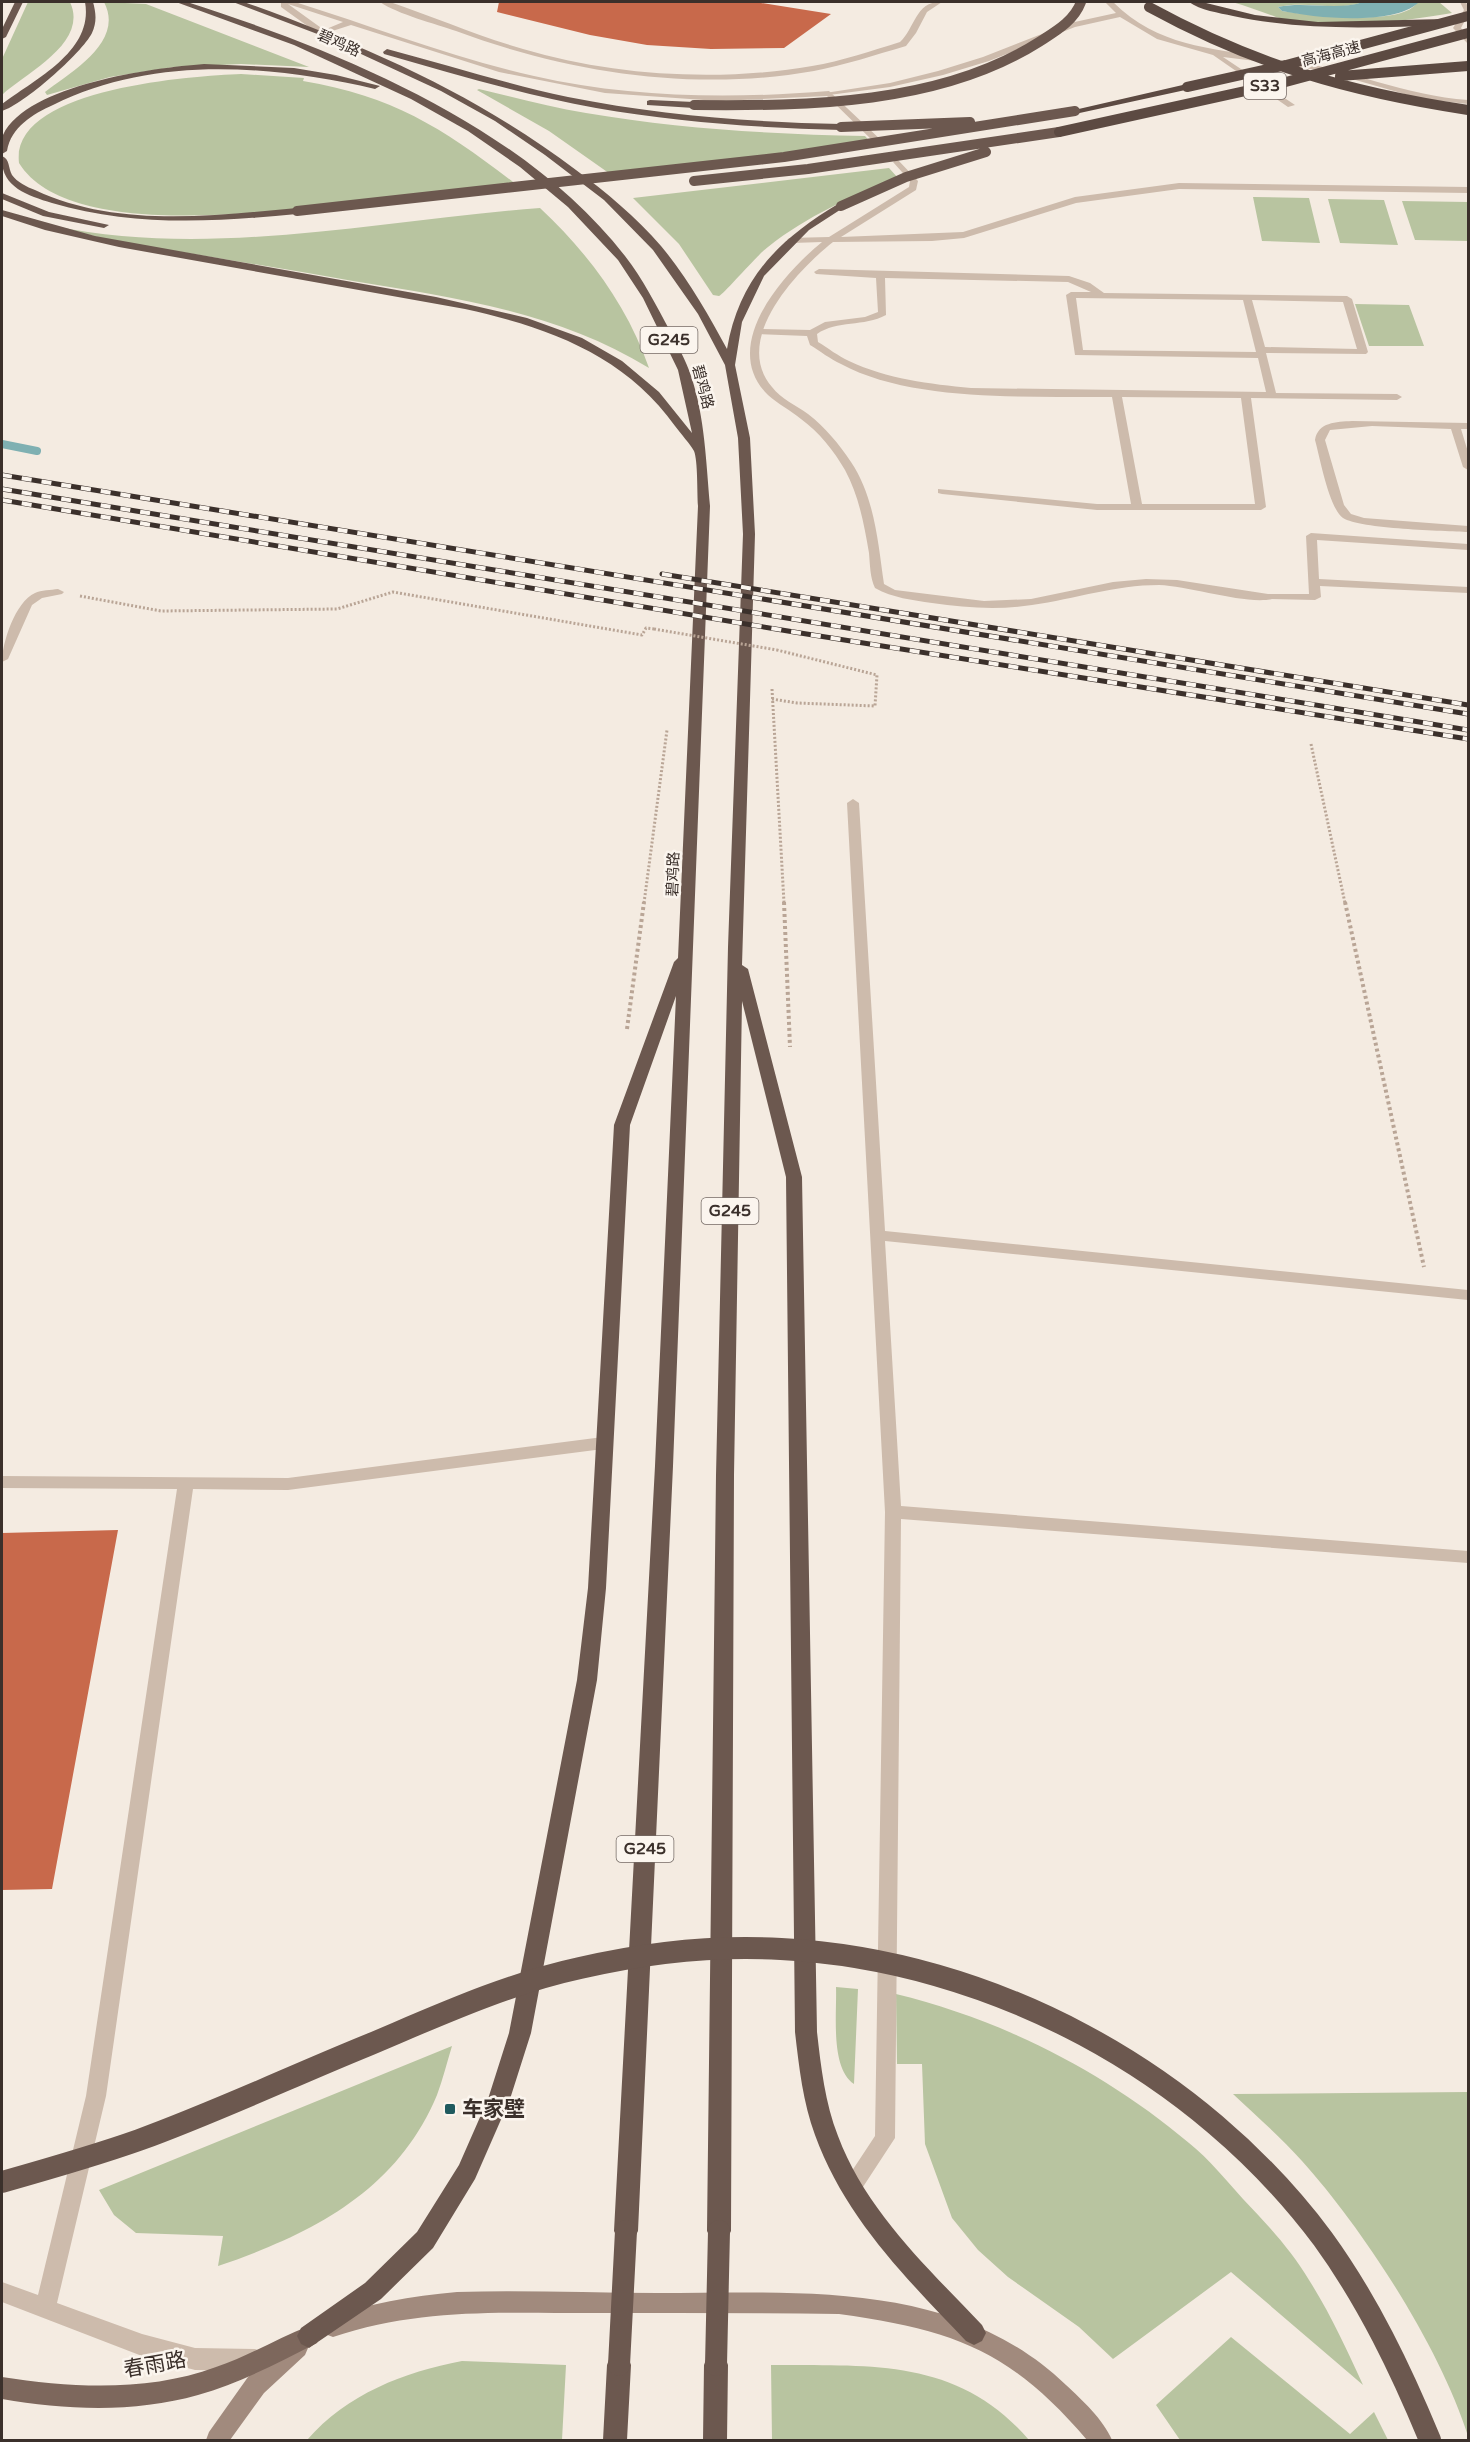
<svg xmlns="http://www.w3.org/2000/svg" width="1470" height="2442" font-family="'Varela Round','Noto Sans SC',sans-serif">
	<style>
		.green { fill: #b8c4a0 }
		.water { fill: #7fb0b2 }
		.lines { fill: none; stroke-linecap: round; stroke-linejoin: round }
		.stream { stroke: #7fb0b2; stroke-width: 8 }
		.building { fill: #c8694b }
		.path-far1 { stroke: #b9a596; stroke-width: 3; stroke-dasharray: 2 2; stroke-linecap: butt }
		.path { stroke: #b9a596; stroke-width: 4; stroke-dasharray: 3 3; stroke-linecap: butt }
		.service { fill: #cdbbac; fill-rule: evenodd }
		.minor { fill: #cdbbac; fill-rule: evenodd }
		.secondary { fill: #a18a7d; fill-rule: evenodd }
		.primary { fill: #7d675c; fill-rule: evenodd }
		.trunk { fill: #6c584f; fill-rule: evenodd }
		.motorway { fill: #5c4a42; fill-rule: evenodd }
		.rail-casing { stroke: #3b302b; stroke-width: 5 }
		.rail { stroke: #fbf5ee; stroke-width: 4; stroke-dasharray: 10; stroke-linecap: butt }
		.path-bridge { stroke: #b9a596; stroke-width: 3; stroke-dasharray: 2 2; stroke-linecap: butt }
		.trunk-bridge-far1 { stroke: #6c584f; stroke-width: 10 }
		.trunk-bridge { stroke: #6c584f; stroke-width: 22 }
		.motorway-bridge { stroke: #5c4a42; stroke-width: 10 }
		.poi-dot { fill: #1f5a5e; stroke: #fbf5ee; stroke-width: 2 }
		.labels { text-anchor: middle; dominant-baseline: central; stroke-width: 5; stroke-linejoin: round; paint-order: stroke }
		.far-street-label { font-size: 15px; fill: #3b302b; stroke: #fbf5ee }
		.shield { fill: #fbf5ee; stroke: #756b66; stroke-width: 1.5 }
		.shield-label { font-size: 16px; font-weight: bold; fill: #3b302b }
		.near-poi-label { font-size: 21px; font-weight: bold; fill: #3b302b; stroke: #fbf5ee; text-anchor: start }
		.near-street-label { font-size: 21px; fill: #3b302b; stroke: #fbf5ee }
	</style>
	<rect width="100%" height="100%" fill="#f4ebe1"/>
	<!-- green -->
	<path class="green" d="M28,2H70C89,43 27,72 2,95V59Z
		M104,2L146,4L309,67L241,64L174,67L110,77L47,95L45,92C71,72 125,42 104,2Z
		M1232,2H1363C1337,12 1306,0 1278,7L1282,11C1307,15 1406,27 1417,2H1439L1452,13C1404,21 1322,33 1276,17C1262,12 1247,6 1232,2Z
		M241,74L304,78L303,81C396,97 444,129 517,185C463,191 408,197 354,202C275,211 68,242 19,163C10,88 192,76 241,74Z
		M479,89C514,97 550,107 586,113C679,129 772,134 865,136L874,146L613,176L549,131L477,90Z
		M889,168L898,178C852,196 807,216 768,247C757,255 724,294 719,296L713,295L679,244L633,198Z
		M1253,197L1309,198L1320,243L1262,241Z
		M1328,199L1384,200L1398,245L1340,243Z
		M1402,201L1468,202V241L1415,240Z
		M540,208C588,253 627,305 649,368C558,312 456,298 353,281C273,267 194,254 114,241L54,226C211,259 381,220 540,208Z
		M1355,304L1409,305L1424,346H1369Z
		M836,1987L858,1989L854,2084C830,2068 837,2014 836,1987Z
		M896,1994C1003,2020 1105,2072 1189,2143C1209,2159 1226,2180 1243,2199C1267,2224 1291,2250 1309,2280C1330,2313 1347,2350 1363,2385L1231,2272L1113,2359L1079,2327L1008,2277L978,2250L952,2218L925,2144L922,2064H897Z
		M452,2046C447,2062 443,2079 437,2095C397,2191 312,2234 218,2266L223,2236L136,2233L114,2215L99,2190Z
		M1468,2092V2436C1440,2347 1364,2230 1302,2161C1281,2137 1256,2116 1233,2094Z
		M1231,2337L1350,2434L1374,2412L1388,2440H1180L1156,2405Z
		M462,2361L566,2365L562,2440H307C347,2394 404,2372 462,2361Z
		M771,2365C869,2366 958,2357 1029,2440H772Z"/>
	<!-- water -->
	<path class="water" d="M1363,2L1418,3C1392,26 1315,18 1282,11L1278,7C1305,1 1337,11 1363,2Z"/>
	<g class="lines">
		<!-- stream -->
		<path class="stream" d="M2,444L37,451"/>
	</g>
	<!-- building -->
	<path class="building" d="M499,2H755L831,14L784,48L711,49L647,45L590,35L497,12Z
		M118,1530L52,1889L2,1890V1533Z"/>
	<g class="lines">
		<!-- path-far1 -->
		<path class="path-far1" d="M80,596L161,611L337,609L393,592L642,635L646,628L654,629
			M772,689L784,903
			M772,699L797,703L875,706L877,675L777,650
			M1311,744L1345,903
			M644,903L667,730"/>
		<!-- path -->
		<path class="path" d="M784,902L790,1047
			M1345,902L1424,1267
			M627,1029L644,902"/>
		<!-- service -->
		<path class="service" d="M380,2H390C434,17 478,36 523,49C614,76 719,82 812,66C842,61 871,51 900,42C915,28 916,0 942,2L927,12L916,33L906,46C875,55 845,65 814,71C695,92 569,73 456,31C436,24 397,14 380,2Z
			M1105,2H1113C1159,47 1208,47 1267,58L1268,60L1264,62L1223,57L1295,105L1288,107L1213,55L1157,39L1120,17L1075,27L989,61L943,75L890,87L829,95L825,93L890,83L938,71L983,57L1070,23L1116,13Z
			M1460,2H1466C1470,11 1466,19 1461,28L1468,37V44L1453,28L1464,10Z
			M1288,60C1349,69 1406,96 1468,100V104L1422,99L1331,73L1285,64L1284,62Z
			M819,269L1069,276L1090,283L1104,293L1347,296L1352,299L1368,352L1366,354L1266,353L1276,393L1397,394L1402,397L1397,400L1251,398L1266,507L1261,510H1097L942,494L938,493V489L1097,504H1131L1112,397C1032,396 913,403 841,364C830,359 820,351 810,345L807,336L756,334L754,332L759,329L810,330L825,322L865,317L878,312L876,278L816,274L814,272ZM885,278L1068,282L1091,292H1071L1066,295L1075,355L1258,358L1266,392L971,388C930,384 887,379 849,361C838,356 828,348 818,342L817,334C837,320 864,327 886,315ZM1076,298L1243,300L1256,352L1083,350ZM1252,300L1343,302L1357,349L1265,347ZM1122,397L1241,398L1255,504H1142Z
			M1311,533L1468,544V550L1317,540L1319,579L1468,587V593L1320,586L1321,597L1315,600L1264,599V595L1268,594H1309L1306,536Z
			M853,799L859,803L885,1231L1468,1290V1300L885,1241L901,1506L1468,1551V1563L901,1519L895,2138L859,2193L852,2196L845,2193L842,2186L875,2136L885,1512L847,803Z"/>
		<!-- minor -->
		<path class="minor" d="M286,2H295C375,27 453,58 534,76C631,98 730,99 829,91L883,142L876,144L827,96L718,101L605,93L499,72L351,25L320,35L281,7V3ZM288,4L343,22L324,30Z
			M897,159L918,181L916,190L841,237L963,232L1075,197L1179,183L1468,187V193L1179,189L1076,203L964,238L932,241L833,242C798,270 731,339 772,387C781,399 796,405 808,414C825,427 839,444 851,462C875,498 878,543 884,584L895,590L984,601L1031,599L1113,582L1146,579L1177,580L1268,594L1272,595V599C1246,605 1190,586 1159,585C1115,585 1075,599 1032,605C999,610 966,608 932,603C912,600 893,598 875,588C870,578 870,564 869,553C864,524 859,496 845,470C834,451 819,432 801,419C790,410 778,404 768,395C718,346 784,273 822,242L792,243L787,240L789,238L829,237L909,187L910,181L893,162Z
			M1352,421L1468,423V429H1461L1468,452V470L1463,467L1451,429L1372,426L1330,430L1325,440L1344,505L1351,514L1364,518L1468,526V532C1445,531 1360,529 1343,518C1329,508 1320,458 1315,440C1318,422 1336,422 1352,421Z
			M58,589L64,592L62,594L42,598L32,605L8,659L2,662C2,643 15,602 35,593C41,590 51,590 58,589Z
			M603,1437L609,1439L611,1443L609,1447L603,1449L288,1490L193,1489L106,2096L57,2303L142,2334L195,2348L255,2349L263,2352L266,2360L263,2368L255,2371L195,2370L142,2356L2,2302V2282L38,2295L86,2096L177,1489L2,1488V1476L288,1478Z"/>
		<!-- secondary -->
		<path class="secondary" d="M457,2292C524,2290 590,2293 657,2293C798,2293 956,2279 1066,2385C1082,2400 1103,2419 1112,2440H1087C1010,2350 954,2330 839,2314C756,2313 672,2313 589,2313C500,2313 419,2308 333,2337L325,2334L322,2327L325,2320C368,2303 411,2296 457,2292Z
			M297,2337L305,2341L308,2348L305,2355L264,2393L230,2440H206L209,2432L248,2377L289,2341Z"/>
		<!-- primary -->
		<path class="primary" d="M309,2326L317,2329L320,2336L317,2343C278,2363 240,2383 198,2395C135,2413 66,2410 2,2399V2377C73,2388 148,2392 216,2367C249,2356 278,2338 309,2326Z"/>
		<!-- trunk -->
		<path class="trunk" d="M15,2H23L6,37L2,39V29Z
			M85,2H93C96,13 97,22 92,33C82,53 23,105 2,111V104C35,79 94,51 85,2Z
			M176,2H187C340,51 524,126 625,256C643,279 656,305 670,331C677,345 686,360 691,376C705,417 706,463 710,506L673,1466L638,2231L634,2239L626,2242L618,2239L614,2231L655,1466L676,996L630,1125L606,1588L597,1680L531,2033L510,2099L475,2179L433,2248L381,2299L309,2348L301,2344L297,2336L301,2328L365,2283L417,2232L459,2165L488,2099L509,2033L577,1680L588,1588L614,1125L674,962L678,958L698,506C697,493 698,461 694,451C690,444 681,434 675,426C625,355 547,327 465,309L119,247L45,230L2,216V210L95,236L436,297L527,318L582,338L622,361L659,392L692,433L678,370L643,298L618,260L568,207L520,167L468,131L411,99L294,45Z
			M233,2H244C361,44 476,94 576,170C606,192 636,217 661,246C687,277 708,314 727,349C739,279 778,240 838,204L846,206L809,230L764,276L742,322L735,365L750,438L755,534L742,965L748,969L802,1177L817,2032C821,2067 825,2103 838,2136C866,2211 928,2268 982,2325L986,2333L982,2341L974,2345L966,2341C907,2279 845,2218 815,2135C803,2103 799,2067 795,2032L786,1177L742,1001L734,1475L731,2231L727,2239L719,2242L711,2239L707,2231L716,1475L728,947L743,534L738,438L725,365L698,314L653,250L604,200L545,155L495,121L441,91L320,35Z
			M387,49C448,65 507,84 568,97C658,115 749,122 841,124L846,127L841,130C759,128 677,122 596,108C524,95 454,74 384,54L383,52Z
			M204,64L294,68L336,75L380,86L375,89C270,65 153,55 53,105C33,114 11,127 7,151L2,154C2,148 0,141 3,135C28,84 153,68 204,64Z
			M650,100L694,102L699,105L694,108L647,105V101Z
			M2,156C10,159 8,168 12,175C17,182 27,187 35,190C116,228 211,216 297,208L302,211L297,214C214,222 133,227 52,203C27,195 0,187 2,156Z
			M2,193L49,212L109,225L104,228L43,216L2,199Z
			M619,2353L628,2357L631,2365L627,2440H603L607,2365L610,2357Z
			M716,2353L725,2357L728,2365L727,2440H703L704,2365L707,2357Z"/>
		<!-- motorway -->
		<path class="motorway" d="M1189,2H1202L1255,15L1318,22L1445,19L1450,22L1445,25C1374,28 1303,31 1233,16C1219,13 1200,10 1189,2Z
			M1187,84L1190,85V89L1075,114L1070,111Z"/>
		<!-- rail casing -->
		<g class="rail-casing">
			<path id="rail" d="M2,475L1468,714
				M2,489L1468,730
				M2,500L794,632L1468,739
				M662,574L1468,705"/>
		</g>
		<!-- rail -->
		<use href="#rail" class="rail"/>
		<!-- path-bridge -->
		<path class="path-bridge" d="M654,629L777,650"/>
		<!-- trunk-bridge-far1 -->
		<path class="trunk-bridge-far1" d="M694,105C808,106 940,105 1039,42C1056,31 1074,21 1081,2
			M841,127L970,122
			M694,181L808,169L1059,132
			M841,206L906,177L986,152
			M297,211L784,157L1075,111"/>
		<!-- trunk-bridge -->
		<path class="trunk-bridge" d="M2,2182C48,2169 94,2156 139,2140C216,2112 290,2077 366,2046C435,2017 506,1984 580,1968C645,1953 714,1945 781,1949C991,1960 1198,2071 1323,2239C1368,2301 1401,2370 1430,2440
			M619,2365L626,2231
			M716,2365L719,2231"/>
		<!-- motorway-bridge -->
		<path class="motorway-bridge" d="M1149,7C1255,65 1349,92 1468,110
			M1340,76L1468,66
			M1187,87L1286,65L1468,16
			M1059,132L1282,83L1468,33"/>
	</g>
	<!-- markers -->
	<rect class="poi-dot" x="444" y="2103" width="12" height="12" rx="3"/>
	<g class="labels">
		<!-- far-street labels -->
		<g class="far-street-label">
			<text transform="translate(339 43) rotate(24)">碧鸡路</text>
			<text transform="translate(1331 54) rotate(-15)">高海高速</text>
			<text transform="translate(703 387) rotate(75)">碧鸡路</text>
			<text transform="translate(673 874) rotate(-88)">碧鸡路</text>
		</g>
		<!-- shield labels -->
		<g class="shield">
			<rect x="1244" y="73" width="42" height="26" rx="4.5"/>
			<rect x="640.5" y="327" width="57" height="26" rx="4.5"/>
			<rect x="701.5" y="1198" width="57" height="26" rx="4.5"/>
			<rect x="616.5" y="1836" width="57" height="26" rx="4.5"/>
		</g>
		<g class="shield-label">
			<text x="1265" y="86">S33</text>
			<text x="669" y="340">G245</text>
			<text x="730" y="1211">G245</text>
			<text x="645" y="1849">G245</text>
		</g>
		<!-- near-poi labels -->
		<g class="near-poi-label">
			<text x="462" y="2109">车家壁</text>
		</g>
		<!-- near-street labels -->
		<g class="near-street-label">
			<text transform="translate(155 2365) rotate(-10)">春雨路</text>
		</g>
	</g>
	<!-- border -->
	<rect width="1470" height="2442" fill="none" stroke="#3b302b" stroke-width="6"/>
</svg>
